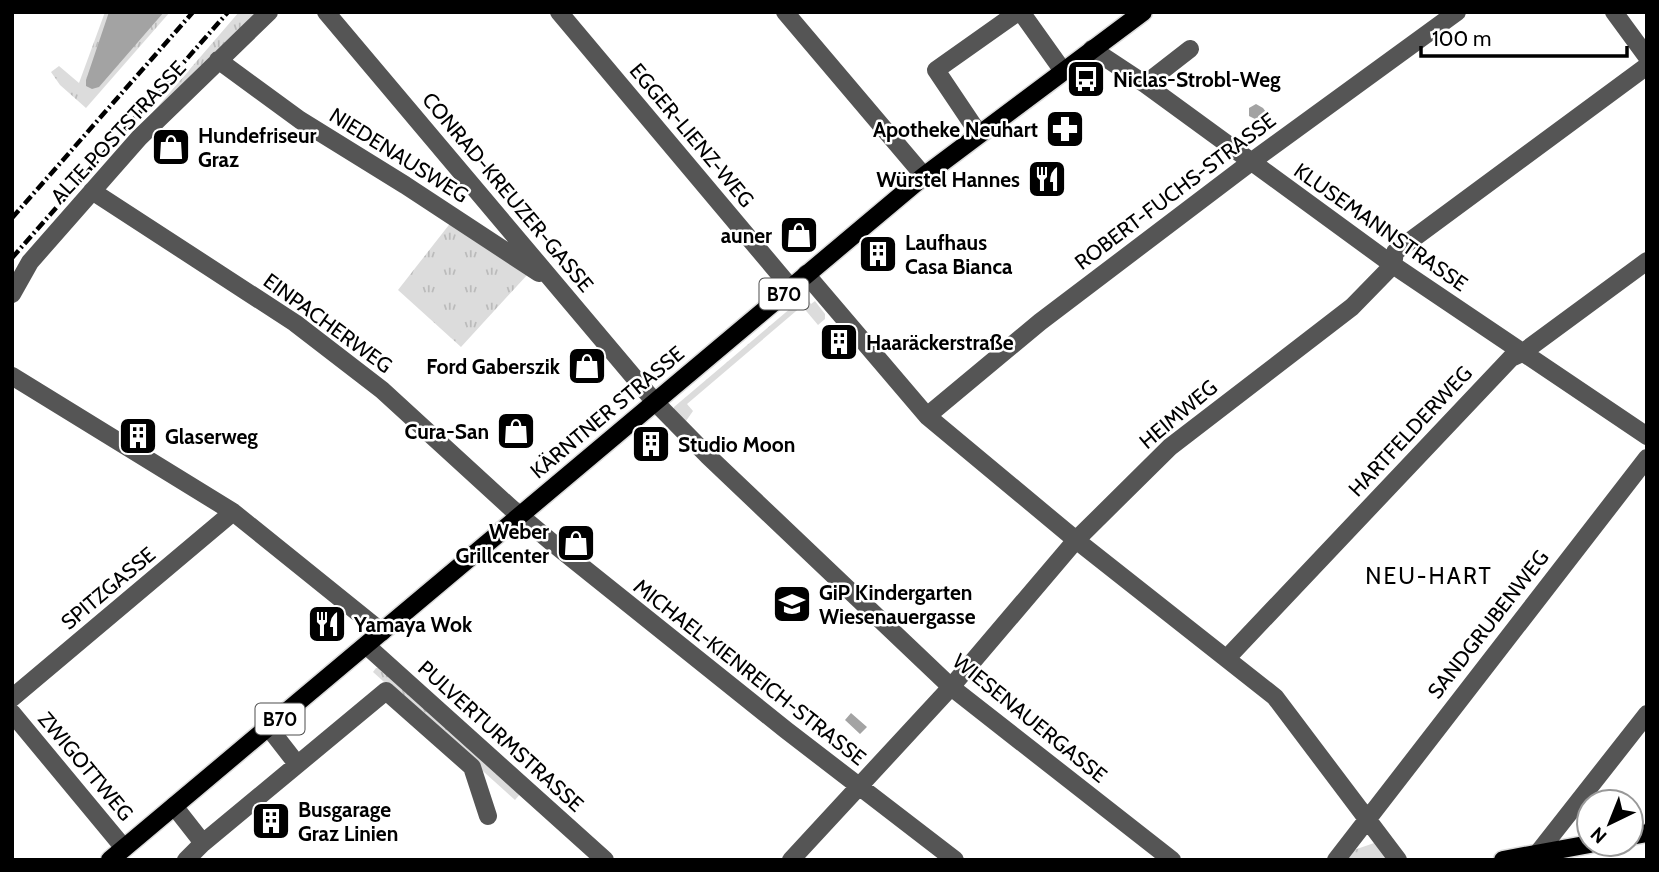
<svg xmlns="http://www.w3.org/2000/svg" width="1659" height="872" font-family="Cabin,sans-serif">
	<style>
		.grass { fill: url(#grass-tufts) }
		.water { fill: #a3a3a3 }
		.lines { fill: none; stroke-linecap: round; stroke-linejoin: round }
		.major-casing { stroke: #dbdbdb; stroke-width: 21 }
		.minor { stroke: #555; stroke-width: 18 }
		.major { stroke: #000; stroke-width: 18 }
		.rail { stroke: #000; stroke-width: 4.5; stroke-dasharray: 10 3.5 2 3.5; stroke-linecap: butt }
		.labels { text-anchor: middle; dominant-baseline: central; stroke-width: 5; stroke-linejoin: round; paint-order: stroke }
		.shield { fill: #fff; stroke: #4c4c4c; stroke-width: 2 }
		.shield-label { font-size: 19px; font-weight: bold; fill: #000 }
		.poi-label { font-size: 21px; font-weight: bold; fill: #000; stroke: #fff; text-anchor: start }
		.street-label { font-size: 21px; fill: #000; stroke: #fff }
		.neighbourhood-label { font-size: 23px; letter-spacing: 2px; fill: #000; stroke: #fff }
	</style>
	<defs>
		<pattern id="grass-tufts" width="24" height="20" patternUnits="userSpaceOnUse" patternTransform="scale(1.75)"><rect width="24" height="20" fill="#dcdcdc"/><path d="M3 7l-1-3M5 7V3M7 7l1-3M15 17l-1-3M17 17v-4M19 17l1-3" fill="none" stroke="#bbb"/></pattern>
	</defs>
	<rect width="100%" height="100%" fill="#fff"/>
	<!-- grass -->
	<path class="grass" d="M105,12H170L86,108L60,85L51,72L59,66L79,83Z
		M239,12H261L147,119Z
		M452,221L528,274L461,347L398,290Z
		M805,296L811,304L815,301L825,314V319L818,325L802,306L687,404L693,411L686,421L702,437H700L673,412L674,407Z
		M376,668H381L521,793L515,800L373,672Z
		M1380,841L1392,860H1342L1348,852Z"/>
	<!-- water -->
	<path class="water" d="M109,12H164L99,87L92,89L86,86V80Z
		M1256,104L1263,108L1271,119L1269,121H1259L1249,116V108Z
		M851,713L867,727L860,734L845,720Z"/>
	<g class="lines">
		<!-- major casing -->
		<g class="major-casing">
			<path id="major" d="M1631,836L1647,833
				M110,860L924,176L1143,12
				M1503,860L1590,844"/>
		</g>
		<!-- minor -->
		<path class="minor" d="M326,12L654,401L708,456L951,687L1172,860
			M559,12L791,288
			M785,12L924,176
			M1021,12L1063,71
			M1614,12L1647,57
			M1092,49L1145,84L1393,265L1647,436
			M218,60L300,120L405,185L539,273
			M1145,84L1190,49
			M979,134L936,70L1018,12
			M92,191L295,323L382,390L511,508L555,545L786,730L955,860
			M806,274L927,416L1076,540L1275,697L1398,860
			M12,294L30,262L139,138L269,12
			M12,376L233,512L382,632
			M927,416L1040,322L1251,162L1457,12
			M367,646L605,860
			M1227,658L1511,358L1522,353L1647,261
			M12,698L233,512
			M12,713L124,848
			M269,728L297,764
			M174,806L203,843
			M1537,854L1647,714
			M186,860L203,843L386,691L472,767L488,816
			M791,860L951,687L1076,540L1170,447L1352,307L1393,265L1395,252L1647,66
			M1336,860L1647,458"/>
		<!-- major -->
		<use href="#major" class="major"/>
		<!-- rail -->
		<path class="rail" d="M12,218L193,12
			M12,258L228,12"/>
	</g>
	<!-- icons -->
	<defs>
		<g id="bus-square" transform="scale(2.0125)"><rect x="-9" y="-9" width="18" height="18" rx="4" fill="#000" stroke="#fff"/><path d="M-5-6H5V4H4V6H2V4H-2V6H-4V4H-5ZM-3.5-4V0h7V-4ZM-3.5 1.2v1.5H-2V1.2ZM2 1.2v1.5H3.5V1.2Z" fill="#fff"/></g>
		<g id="pharmacy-square" transform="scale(2.0125)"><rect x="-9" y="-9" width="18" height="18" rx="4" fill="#000" stroke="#fff"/><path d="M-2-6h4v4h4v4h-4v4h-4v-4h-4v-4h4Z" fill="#fff"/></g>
		<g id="shop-square" transform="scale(2.0125)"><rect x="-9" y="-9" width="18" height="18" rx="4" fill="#000" stroke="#fff"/><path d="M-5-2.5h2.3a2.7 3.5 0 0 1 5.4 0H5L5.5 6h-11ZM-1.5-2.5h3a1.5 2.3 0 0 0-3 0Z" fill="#fff"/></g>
		<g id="restaurant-square" transform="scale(2.0125)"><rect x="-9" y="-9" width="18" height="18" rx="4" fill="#000" stroke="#fff"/><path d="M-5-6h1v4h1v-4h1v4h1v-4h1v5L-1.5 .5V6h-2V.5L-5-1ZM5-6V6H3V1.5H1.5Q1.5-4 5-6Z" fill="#fff"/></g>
		<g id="building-square" transform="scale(2.0125)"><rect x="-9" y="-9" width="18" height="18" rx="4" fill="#000" stroke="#fff"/><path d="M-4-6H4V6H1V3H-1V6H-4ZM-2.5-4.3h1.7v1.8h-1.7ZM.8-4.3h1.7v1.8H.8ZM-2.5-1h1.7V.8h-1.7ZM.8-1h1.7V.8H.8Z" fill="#fff"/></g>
		<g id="school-square" transform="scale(2.0125)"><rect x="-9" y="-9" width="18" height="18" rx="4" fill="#000" stroke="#fff"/><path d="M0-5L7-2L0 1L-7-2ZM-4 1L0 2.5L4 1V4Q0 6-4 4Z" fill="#fff"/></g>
	</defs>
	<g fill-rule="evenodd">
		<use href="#bus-square" x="1086" y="79"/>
		<use href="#pharmacy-square" x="1065" y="129"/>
		<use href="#shop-square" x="171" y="147"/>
		<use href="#restaurant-square" x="1047" y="179"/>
		<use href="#shop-square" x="799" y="235"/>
		<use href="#building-square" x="878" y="254"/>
		<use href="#building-square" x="839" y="342"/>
		<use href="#shop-square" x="587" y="366"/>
		<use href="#shop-square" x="516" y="431"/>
		<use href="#building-square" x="138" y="436"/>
		<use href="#building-square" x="651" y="444"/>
		<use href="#shop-square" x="576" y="543"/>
		<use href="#school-square" x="792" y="604"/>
		<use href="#restaurant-square" x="327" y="624"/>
		<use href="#building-square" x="271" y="821"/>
	</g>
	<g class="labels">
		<!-- shield labels -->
		<g class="shield">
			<rect x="759.5" y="278.5" width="49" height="31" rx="5"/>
			<rect x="255.5" y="703.5" width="49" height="31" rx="5"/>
		</g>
		<g class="shield-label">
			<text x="784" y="294">B70</text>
			<text x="280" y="719">B70</text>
		</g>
		<!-- poi labels -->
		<g class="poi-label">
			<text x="1113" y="79">Niclas-Strobl-Weg</text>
			<text x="1038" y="129" text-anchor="end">Apotheke Neuhart</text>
			<text x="198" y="135">Hundefriseur<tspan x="198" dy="24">Graz</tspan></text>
			<text x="1020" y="179" text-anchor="end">Würstel Hannes</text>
			<text x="772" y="235" text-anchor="end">auner</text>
			<text x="905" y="242">Laufhaus<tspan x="905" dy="24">Casa Bianca</tspan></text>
			<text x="866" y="342">Haaräckerstraße</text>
			<text x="560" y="366" text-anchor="end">Ford Gaberszik</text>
			<text x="489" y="431" text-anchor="end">Cura-San</text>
			<text x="165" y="436">Glaserweg</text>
			<text x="678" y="444">Studio Moon</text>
			<text x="549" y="531" text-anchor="end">Weber<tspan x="549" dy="24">Grillcenter</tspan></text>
			<text x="819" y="592">GiP Kindergarten<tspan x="819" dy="24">Wiesenauergasse</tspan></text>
			<text x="354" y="624">Yamaya Wok</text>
			<text x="298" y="809">Busgarage<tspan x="298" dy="24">Graz Linien</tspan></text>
		</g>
		<!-- street labels -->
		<g class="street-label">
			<text transform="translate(118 132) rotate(-47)">ALTE POSTSTRASSE</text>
			<text transform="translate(692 135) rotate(50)">EGGER-LIENZ-WEG</text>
			<text transform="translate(399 155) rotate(32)">NIEDENAUSWEG</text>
			<text transform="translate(1175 191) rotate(-37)">ROBERT-FUCHS-STRASSE</text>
			<text transform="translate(508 192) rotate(50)">CONRAD-KREUZER-GASSE</text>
			<text transform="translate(1381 227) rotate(35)">KLUSEMANNSTRASSE</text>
			<text transform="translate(328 323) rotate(36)">EINPACHERWEG</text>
			<text transform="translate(607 412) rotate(-40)">KÄRNTNER STRASSE</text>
			<text transform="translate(1178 414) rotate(-40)">HEIMWEG</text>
			<text transform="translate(1410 431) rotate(-47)">HARTFELDERWEG</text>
			<text transform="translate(108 588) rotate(-40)">SPITZGASSE</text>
			<text transform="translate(1488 624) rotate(-52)">SANDGRUBENWEG</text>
			<text transform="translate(750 672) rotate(38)">MICHAEL-KIENREICH-STRASSE</text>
			<text transform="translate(1030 718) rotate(39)">WIESENAUERGASSE</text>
			<text transform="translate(501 736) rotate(42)">PULVERTURMSTRASSE</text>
			<text transform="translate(86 766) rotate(50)">ZWIGOTTWEG</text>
		</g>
		<!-- neighbourhood labels -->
		<g class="neighbourhood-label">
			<text x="1429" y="576">NEU-HART</text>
		</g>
	</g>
	<!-- border -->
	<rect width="1659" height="872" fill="none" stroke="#000000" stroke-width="28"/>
	<!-- north arrow -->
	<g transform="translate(1610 823) rotate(223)"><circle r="33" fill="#ffffff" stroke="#999999" stroke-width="2"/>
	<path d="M0-5L12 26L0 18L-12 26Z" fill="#000000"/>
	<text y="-10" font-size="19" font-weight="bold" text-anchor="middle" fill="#000000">N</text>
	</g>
	<!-- scale -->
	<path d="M1421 46v10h206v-10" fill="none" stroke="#000000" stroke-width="3.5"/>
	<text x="1432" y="46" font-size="21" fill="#000000" stroke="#ffffff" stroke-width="5" paint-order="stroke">100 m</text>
</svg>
